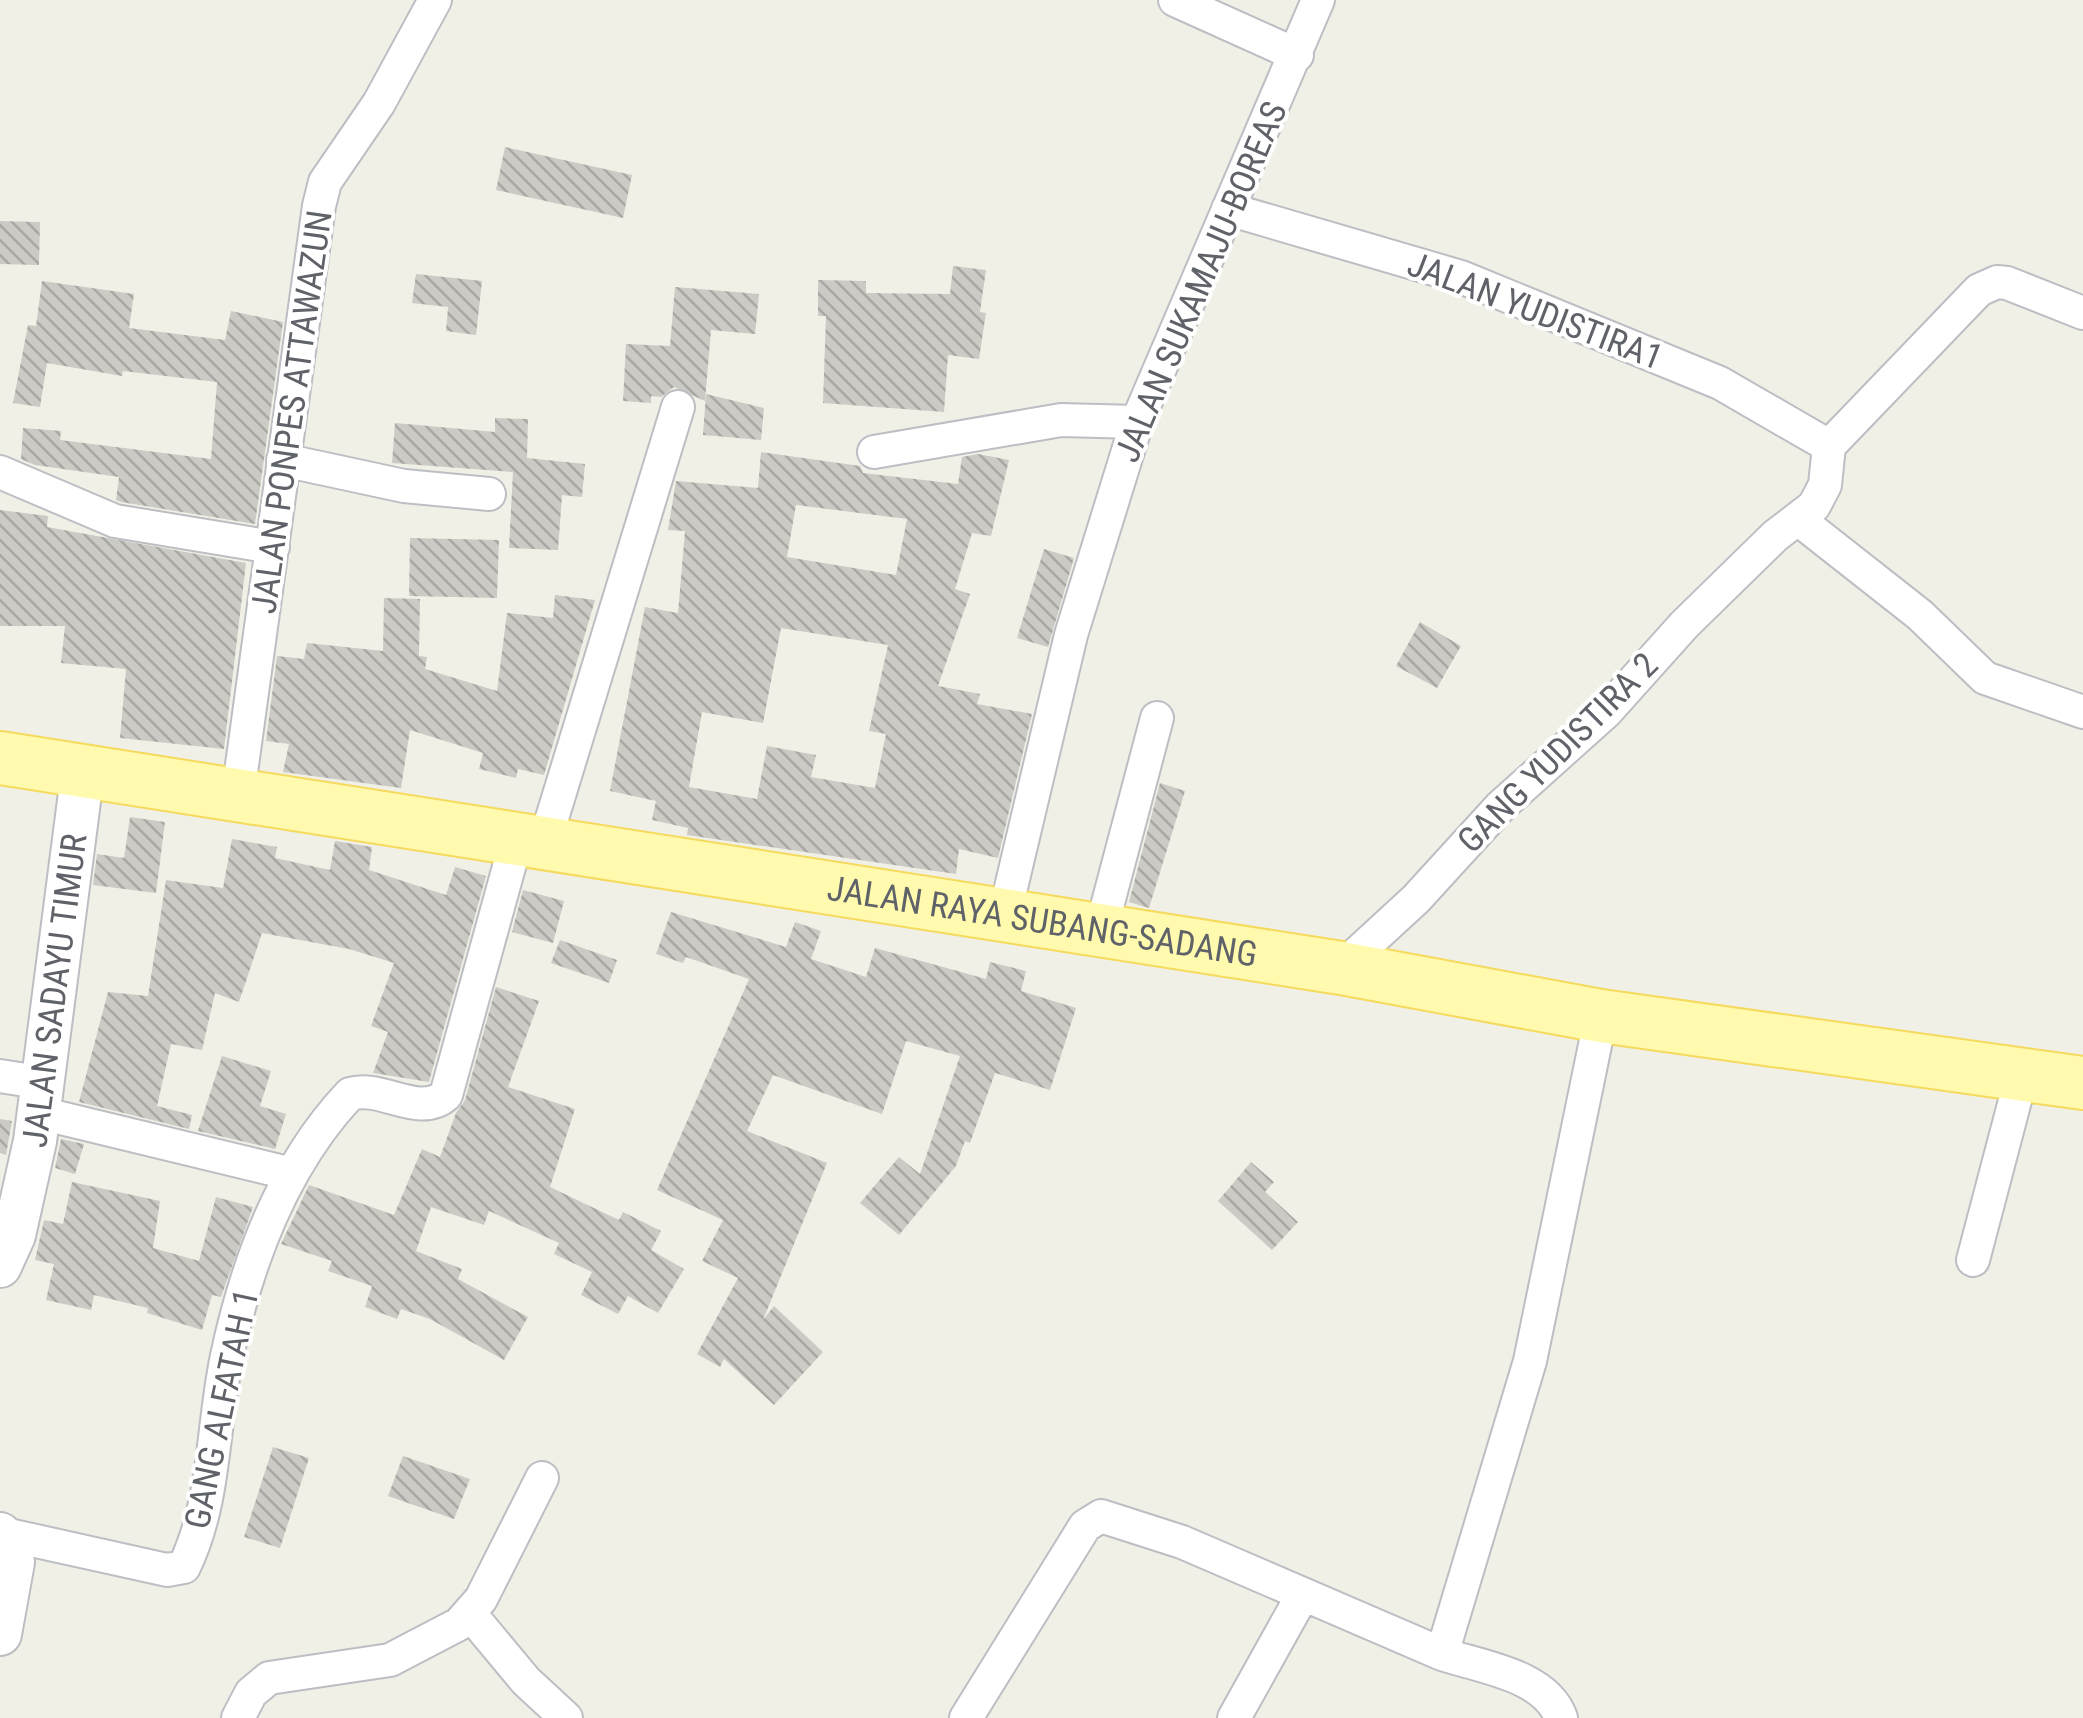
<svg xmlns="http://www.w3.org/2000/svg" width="2083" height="1718" font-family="'Roboto Condensed',sans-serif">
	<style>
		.building { fill: url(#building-back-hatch); fill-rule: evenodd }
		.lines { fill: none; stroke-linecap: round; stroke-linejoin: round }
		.minor-casing { stroke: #bcbec3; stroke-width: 36 }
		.tertiary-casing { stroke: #bcbec3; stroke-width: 46 }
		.primary-casing { stroke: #f5da5d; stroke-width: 56 }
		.minor { stroke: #fff; stroke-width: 32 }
		.tertiary { stroke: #fff; stroke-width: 42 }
		.primary { stroke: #fffaae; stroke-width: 52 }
		.labels { text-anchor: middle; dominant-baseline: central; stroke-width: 8; stroke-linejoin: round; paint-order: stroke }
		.street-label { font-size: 35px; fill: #5f6268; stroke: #fff }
	</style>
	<defs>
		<pattern id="building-back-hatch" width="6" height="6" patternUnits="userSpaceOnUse" patternTransform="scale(2.5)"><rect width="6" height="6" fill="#cccac4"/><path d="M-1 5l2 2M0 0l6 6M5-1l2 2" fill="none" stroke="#a9a7a3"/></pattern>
	</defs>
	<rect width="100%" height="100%" fill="#f1f0e7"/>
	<!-- building -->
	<path class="building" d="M505,147L632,175L623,218L496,190Z
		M0,221L40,222L39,265L0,264Z
		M953,266L986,270L980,312L986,313L979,359L948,355L944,412L823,403L826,316H818V280L866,281V293L950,294Z
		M416,274L482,281L476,335L446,331L448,307L412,303Z
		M42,281L134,294L129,328L225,340L231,311L283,322L255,524L121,502L116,500L119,477L35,465L21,459L23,428L61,431L60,440L211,459L217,382L123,371L122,376L47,363L40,407L13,403L28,325L36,326Z
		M675,287L759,294L755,334L711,330L705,401L674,387L661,397L651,396V403L623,401L626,344L670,346Z
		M706,394L764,408L761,440L703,435Z
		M495,418L528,419L527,458L585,464L582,497L562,495L558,550L509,548L513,472L392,463L395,423L495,432Z
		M761,452L860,466L863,473L958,484L962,457L978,454L1009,460L991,536L972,533L955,589L970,594L938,686L980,694L977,704L1032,714L998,858L959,849L956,874L687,835L688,828L652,820L656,801L610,791L645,607L678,613L685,531L668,530L676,481L758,488ZM796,505L907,519L896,575L787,557ZM781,628L888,645L869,731L886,734L875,788L811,777L816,755L767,746L757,799L689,787L702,712L763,723Z
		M0,510L48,516L47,527L246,563L224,749L120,738L126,669L61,663L65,626H0Z
		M410,538L499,540L497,598L409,596Z
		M1044,549L1074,558L1048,647L1017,638Z
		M555,595L595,600L544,775L518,769L516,778L479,769L483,753L410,730L401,788L283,772L289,744L266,741L277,656L304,659L307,643L383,651L384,598L420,599L419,656L427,657L425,669L497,691L507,613L553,618Z
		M1420,622L1461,646L1437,688L1396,666Z
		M1160,783L1185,791L1149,908L1129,902Z
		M130,817L165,822L156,893L93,885L97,854L124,858Z
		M232,839L277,847L275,858L330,870L335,841L372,847L369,870L446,895L455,867L486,876L429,1082L373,1073L388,1032L371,1026L394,963L349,949L262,933L239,1002L215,993L202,1050L171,1044L157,1106L192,1115L189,1129L79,1102L108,992L148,996L166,880L223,888Z
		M523,890L564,901L553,943L512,932Z
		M671,912L786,947L795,922L821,931L811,959L866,977L875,948L986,979L990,962L1026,971L1021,991L1076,1008L1050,1090L995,1073L970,1143L965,1141L956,1166L899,1235L860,1203L899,1157L920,1174L960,1056L906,1041L882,1114L773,1075L747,1131L827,1163L763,1320L774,1306L823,1352L774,1405L724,1359L720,1367L697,1354L738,1278L702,1261L723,1220L657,1190L749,979L686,957L683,963L656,954Z
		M560,940L617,960L609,983L551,963Z
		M496,987L539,1001L508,1087L575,1109L550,1187L619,1220L623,1212L661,1231L651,1250L684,1269L658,1313L628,1296L618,1314L581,1295L592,1272L554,1254L559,1243L489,1211L484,1225L431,1207L416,1251L462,1269L458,1279L528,1317L504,1360L430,1319L401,1309L397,1319L365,1307L372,1286L328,1271L332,1261L281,1244L309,1185L394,1215L422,1149L440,1157L456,1113L465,1100Z
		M222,1056L271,1071L260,1106L286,1114L275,1149L198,1131Z
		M0,1119L12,1121L6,1155L0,1153Z
		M61,1139L84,1144L75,1174L55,1168Z
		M1251,1162L1274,1182L1265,1192L1298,1222L1272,1250L1218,1201Z
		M72,1182L160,1201L153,1248L199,1261L216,1197L253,1207L221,1297L212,1295L202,1330L147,1313L148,1308L94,1295L91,1310L46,1300L54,1264L35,1260L44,1220L63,1224Z
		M273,1447L309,1458L280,1548L244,1537Z
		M403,1456L470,1479L454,1519L388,1496Z"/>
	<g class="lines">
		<!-- minor casing -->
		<g class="minor-casing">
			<path id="minor" d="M1175,0L1297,55
				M1228,209L1461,277L1720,383L1829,446
				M874,452L1061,420L1137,422
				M283,460L404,486L489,494
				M0,472L115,521L273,547
				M1798,519L1920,615L1985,678L2083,712
				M238,794L319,206L325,182L379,103L435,0
				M545,841L678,407
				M1004,917L1071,635L1137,422L1318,0
				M1100,933L1157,718
				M1341,968L1416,899L1500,807L1606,712L1684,625L1775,536L1814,506L1825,485L1829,446L1979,290L1997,282L2007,283L2083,313
				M0,1076L45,1083
				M40,1113L292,1174
				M1973,1260L2022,1074
				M0,1533L167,1570L184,1567C216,1501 212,1426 227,1356C247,1262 284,1164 350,1094C381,1084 419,1119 446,1095L517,838
				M471,1615L526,1681L566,1718
				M1442,1654C1481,1667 1546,1675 1561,1718
				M238,1718L251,1693L269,1678L390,1660L459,1624L481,1599L542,1478
				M966,1718L1085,1526L1101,1516L1182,1542L1442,1654L1530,1361L1601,1016
				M1234,1718L1302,1596"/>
		</g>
		<!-- tertiary casing -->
		<g class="tertiary-casing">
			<g id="tertiary">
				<path id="s1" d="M0,1266L14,1235L35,1141L83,770"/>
				<path d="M0,1534L13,1562L0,1634"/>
			</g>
		</g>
		<!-- primary casing -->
		<g class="primary-casing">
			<g id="primary">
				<path id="s2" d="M0,758L1341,968L1601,1016L2083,1083"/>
			</g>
		</g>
		<!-- minor -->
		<use href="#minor" class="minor"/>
		<!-- tertiary -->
		<use href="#tertiary" class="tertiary"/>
		<!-- primary -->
		<use href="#primary" class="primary"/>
	</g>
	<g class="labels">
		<!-- street labels -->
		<g class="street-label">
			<text transform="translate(1201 282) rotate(-67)">JALAN SUKAMAJU-BOREAS</text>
			<text transform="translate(1535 311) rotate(21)">JALAN YUDISTIRA1</text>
			<text transform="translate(292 412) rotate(-82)">JALAN PONPES ATTAWAZUN</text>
			<text transform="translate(1558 753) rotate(-45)">GANG YUDISTIRA 2</text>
			<text stroke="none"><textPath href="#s2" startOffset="1055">JALAN RAYA SUBANG-SADANG</textPath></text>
			<text stroke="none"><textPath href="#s1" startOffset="282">JALAN SADAYU TIMUR</textPath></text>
			<text transform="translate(222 1409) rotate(-78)">GANG ALFATAH 1</text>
		</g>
	</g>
</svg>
